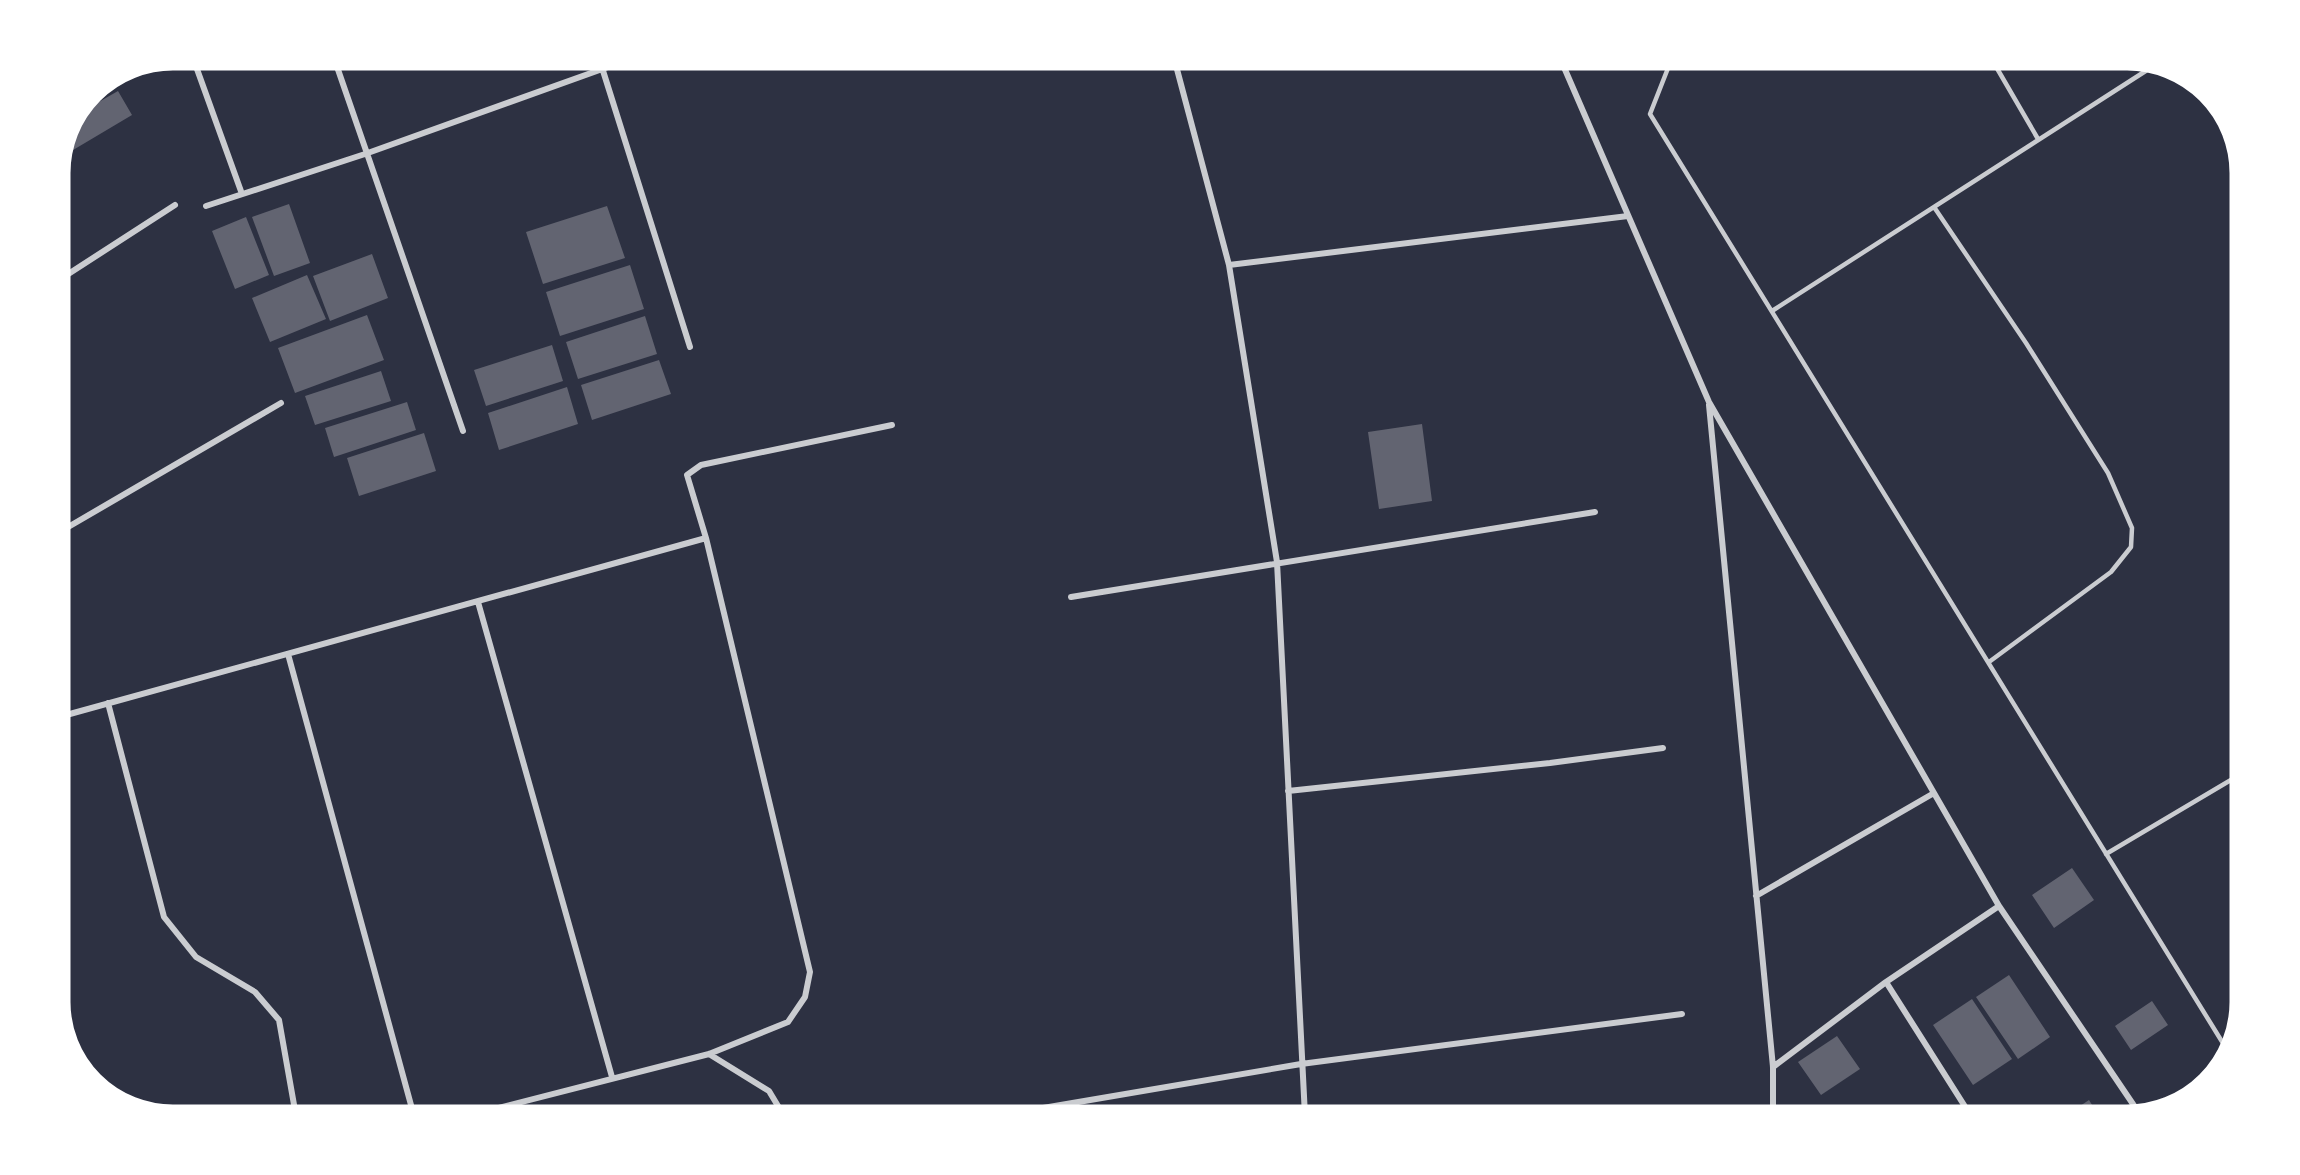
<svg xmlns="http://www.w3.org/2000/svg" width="2300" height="1175" font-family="Poppins,sans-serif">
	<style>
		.building { fill: #626471 }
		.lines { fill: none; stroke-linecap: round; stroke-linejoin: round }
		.service { stroke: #caccd0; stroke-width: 4.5 }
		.minor { stroke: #caccd0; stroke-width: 6 }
		.rim { fill: none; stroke: #fff; stroke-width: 3 }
	</style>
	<rect width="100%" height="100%" fill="#2d3142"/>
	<!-- building -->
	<path class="building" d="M118,91L132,115L63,156L83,111Z
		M289,204L310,263L274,276L252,217Z
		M607,206L625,258L543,284L526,232Z
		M246,217L269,275L235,289L212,231Z
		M372,254L388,298L330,321L313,276Z
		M630,265L644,309L560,336L546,292Z
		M307,275L326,319L270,342L252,298Z
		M367,315L384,360L295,393L278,348Z
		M645,316L657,354L578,379L566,342Z
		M552,345L563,381L486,406L474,370Z
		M659,360L671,394L592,420L581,385Z
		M381,371L391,401L315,425L305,396Z
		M567,387L578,424L499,450L488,413Z
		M407,402L416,430L334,457L325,428Z
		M1422,424L1432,501L1379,509L1368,432Z
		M424,433L436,471L359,496L347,458Z
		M2072,868L2094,900L2054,928L2032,895Z
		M2009,975L2050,1037L2018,1059L1976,997Z
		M1972,999L2012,1059L1973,1085L1933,1025Z
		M2152,1001L2168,1025L2131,1050L2115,1026Z
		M1837,1036L1860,1069L1821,1095L1798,1062Z
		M2089,1100L2099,1116H2065Z"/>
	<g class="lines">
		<!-- service -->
		<path class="service" d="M1672,58L1650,114L2229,1053
			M1991,58L2038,139
			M1934,207L2026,343L2108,473L2132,528L2131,547L2111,572L1989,662
			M1772,311L2155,65
			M2106,854L2241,774"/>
		<!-- minor -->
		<path class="minor" d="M193,58L242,194
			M334,58L463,431
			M599,58L690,347
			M1174,58L1229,265L1277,562L1305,1116
			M1560,58L1709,402L1999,906L2139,1113
			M206,206L365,154L633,58
			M1229,265L1628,216
			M59,280L175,205
			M1709,405L1773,1067V1116
			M59,523L63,530L281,403
			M1071,597L1595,512
			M478,602L612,1077
			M288,654L414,1116
			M108,703L164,917L196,957L255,992L279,1020L296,1116
			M59,717L706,538
			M1288,791L1550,763L1663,748
			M1756,896L1934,793
			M1886,982L1971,1116
			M709,1054L769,1091L784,1116
			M1773,1067L1886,982L1999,906
			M467,1116L709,1054L788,1022L805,997L810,972L706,538L687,475L701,465L892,425
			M996,1116L1301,1064L1682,1014"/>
	</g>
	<!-- crop -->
	<path d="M0 0H2300V1175H0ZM173 69H2127A104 104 0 0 1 2231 173V1002A104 104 0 0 1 2127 1106H173A104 104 0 0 1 69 1002V173A104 104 0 0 1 173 69Z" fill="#fff" fill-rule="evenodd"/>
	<path class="rim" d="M173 69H2127A104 104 0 0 1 2231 173V1002A104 104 0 0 1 2127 1106H173A104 104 0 0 1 69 1002V173A104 104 0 0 1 173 69Z"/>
</svg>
